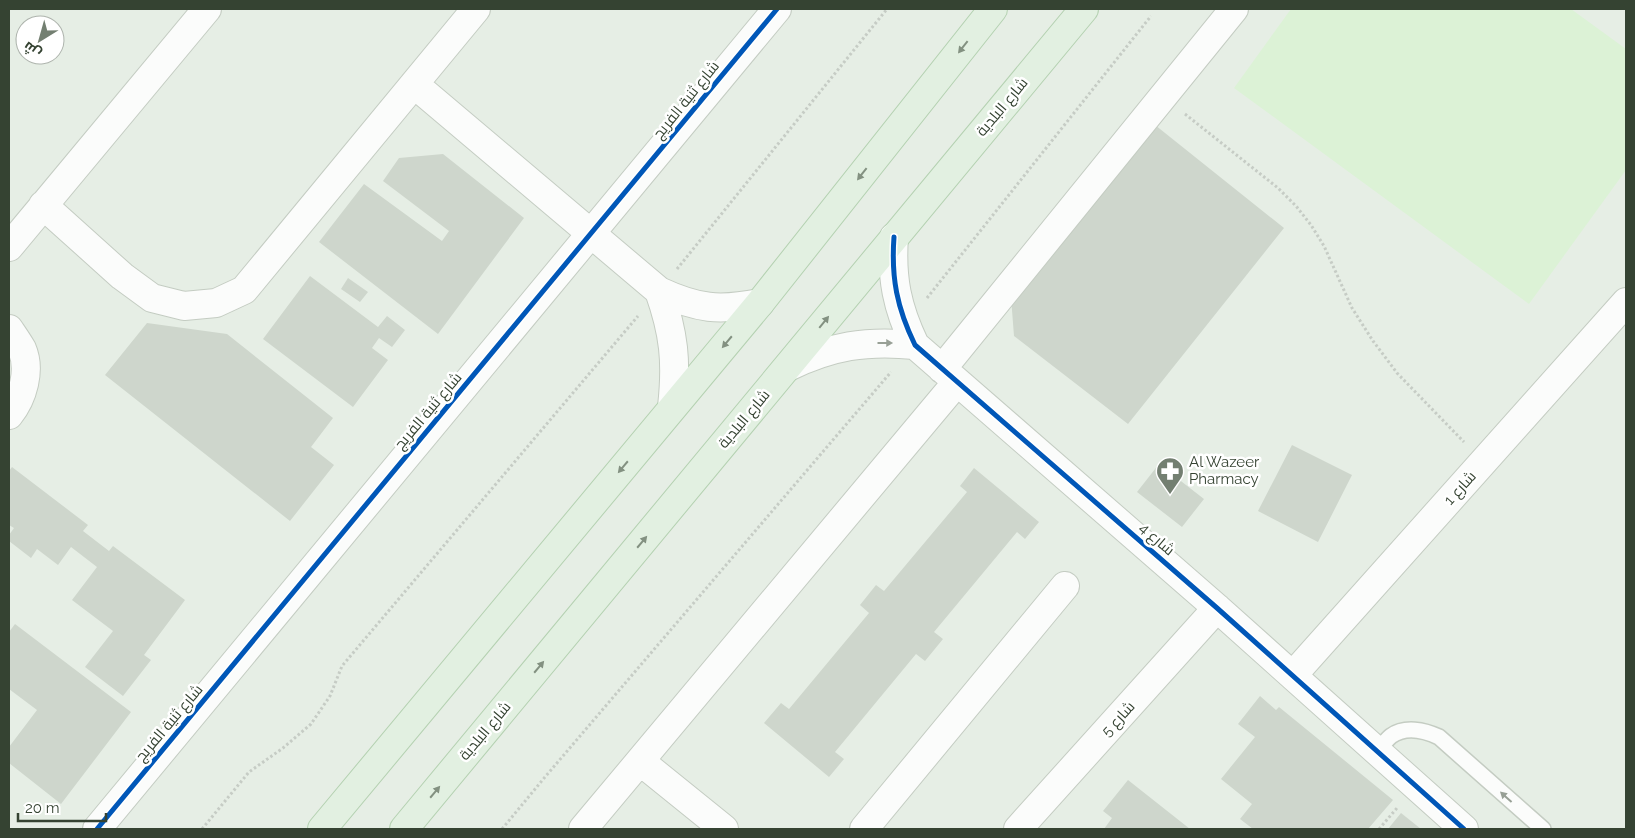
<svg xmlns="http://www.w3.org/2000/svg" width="1635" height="838" font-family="Raleway,Cairo,sans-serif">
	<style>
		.commercial { fill: #dcf2d6 }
		.building { fill: #ced6cc }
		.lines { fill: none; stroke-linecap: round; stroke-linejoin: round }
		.service-casing { stroke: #c4ccc2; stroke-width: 18 }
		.minor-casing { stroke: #c4ccc2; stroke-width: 30 }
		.primary-casing { stroke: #b4d1b1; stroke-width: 30 }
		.path { stroke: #c6ccc5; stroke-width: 3; stroke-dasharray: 2.5 2.5; stroke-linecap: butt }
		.service { stroke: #fbfcfb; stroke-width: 15 }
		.minor { stroke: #fbfcfb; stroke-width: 28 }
		.primary { stroke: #e2f0e1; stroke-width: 28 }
		.cycleway-casing { stroke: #fff; stroke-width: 8 }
		.cycleway { stroke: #0057b8; stroke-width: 5 }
		.oneway { fill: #839181 }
		.oneway2 { fill: #98a096 }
		.labels { text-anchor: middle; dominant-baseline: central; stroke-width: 5; stroke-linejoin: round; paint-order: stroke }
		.street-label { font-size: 15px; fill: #354332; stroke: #fff }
		.poi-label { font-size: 15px; fill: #354332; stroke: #fff; text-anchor: start }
	</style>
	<rect width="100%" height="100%" fill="#e6eee5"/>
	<!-- commercial -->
	<path class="commercial" d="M1291,9H1571L1626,49V170L1529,304L1234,88Z"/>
	<!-- building -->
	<path class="building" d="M1150,121L1284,228L1128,424L1014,336L1011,297Z
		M443,154L524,218L438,334L319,242L364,184L442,241L449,231L383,181L399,158Z
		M310,276L378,327L387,316L405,330L392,347L379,338L372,348L388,360L353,407L263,339Z
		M348,278L368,292L360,302L341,289Z
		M147,323L227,334L333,418L311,447L334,465L290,521L105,375Z
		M1292,445L1352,475L1318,542L1258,511Z
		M1159,464L1204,499L1182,527L1137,492Z
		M12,467L88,525L83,531L109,551L113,546L185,600L144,655L151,660L123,696L85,667L113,631L72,600L97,567L71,547L58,565L37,549L31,558L9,541V535L14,528L9,525V471Z
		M974,468L1039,522L1025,539L1017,532L934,632L943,639L925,661L916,654L835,752L844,759L829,777L764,723L781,703L789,709L869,613L860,605L876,585L884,591L967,492L960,486Z
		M15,624L131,712L61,804L9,763V747L37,710L9,689V632Z
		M1260,696L1276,710L1279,707L1393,800L1368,829H1253L1240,819L1252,804L1221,779L1255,737L1238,724Z
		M1128,780L1190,829H1104L1112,818L1103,811Z
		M1401,813L1421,829H1388Z"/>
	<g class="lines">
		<!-- service casing -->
		<g class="service-casing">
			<path id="service" d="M1377,752C1381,747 1386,740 1391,736C1405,726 1424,730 1439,737L1543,829"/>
		</g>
		<!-- minor casing -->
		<g class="minor-casing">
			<path id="minor" d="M414,84L659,291C698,309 719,311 760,303
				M43,205L122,276L152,298L184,306L216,303L244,290L476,9
				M894,237C891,278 897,308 915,345L1217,608L1464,829
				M9,247L207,9
				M659,291C674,333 677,362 672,407
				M9,329C13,335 18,342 22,349C31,370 23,398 9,415
				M788,367C831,346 866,340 915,345
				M942,369L1234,9
				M1293,675L1626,302
				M640,761L724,829
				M97,829L777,9
				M583,829L957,382
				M864,829L1065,586
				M1018,829L1217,608"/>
		</g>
		<!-- primary casing -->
		<g class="primary-casing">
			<path id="primary" d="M322,829L760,303L993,9
				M404,829L1084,9"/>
		</g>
		<!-- path -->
		<path class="path" d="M1185,114L1278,188L1296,206L1311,225L1324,246L1352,308L1373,341L1397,373L1464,442
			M677,269L887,9
			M927,298L1151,16
			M202,829L249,772L283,748L311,724L330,696L342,666L638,316
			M502,829L545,777L891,372
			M1379,829L1397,808"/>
		<!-- service -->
		<use href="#service" class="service"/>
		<!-- minor -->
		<use href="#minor" class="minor"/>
		<!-- primary -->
		<use href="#primary" class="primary"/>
		<!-- cycleway casing -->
		<g class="cycleway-casing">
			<path id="cycleway" d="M894,237C891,278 897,308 915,345L1217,608L1464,829
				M97,829L777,9"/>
		</g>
		<!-- cycleway -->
		<use href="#cycleway" class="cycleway"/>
	</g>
	<!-- one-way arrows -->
	<defs><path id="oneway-solid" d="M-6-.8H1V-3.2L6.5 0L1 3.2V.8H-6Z" transform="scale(1.25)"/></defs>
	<g class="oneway">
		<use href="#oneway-solid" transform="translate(963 47) rotate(128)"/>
		<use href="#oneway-solid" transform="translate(862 174) rotate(128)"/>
		<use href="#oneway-solid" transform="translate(824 322) rotate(-51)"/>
		<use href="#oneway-solid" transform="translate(727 342) rotate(130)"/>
		<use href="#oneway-solid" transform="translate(623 467) rotate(130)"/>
		<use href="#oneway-solid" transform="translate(642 542) rotate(-50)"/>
		<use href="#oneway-solid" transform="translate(539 667) rotate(-50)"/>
		<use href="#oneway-solid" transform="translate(435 792) rotate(-50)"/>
	</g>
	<g class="oneway2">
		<use href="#oneway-solid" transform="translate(885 343)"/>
		<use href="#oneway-solid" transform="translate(1506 797) rotate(-138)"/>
	</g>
	<!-- icons -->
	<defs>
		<g id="pharmacy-pin" transform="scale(1.4375)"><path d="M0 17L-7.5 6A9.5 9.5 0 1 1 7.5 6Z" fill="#737f71" stroke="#fff"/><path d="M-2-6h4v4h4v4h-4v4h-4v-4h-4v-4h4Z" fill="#fff"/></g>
	</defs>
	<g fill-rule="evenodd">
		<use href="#pharmacy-pin" x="1170" y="471"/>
	</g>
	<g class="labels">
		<!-- street labels -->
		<g class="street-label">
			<text transform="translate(686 100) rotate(-51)">شارع ثنية الفريج</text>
			<text transform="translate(1002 107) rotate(-50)">شارع البلدية</text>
			<text transform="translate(428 411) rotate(-50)">شارع ثنية الفريج</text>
			<text transform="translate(744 419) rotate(-50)">شارع البلدية</text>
			<text transform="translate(1460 488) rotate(-48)">شارع 1</text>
			<text transform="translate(1157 539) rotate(41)">شارع 4</text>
			<text transform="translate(1118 719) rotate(-48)">شارع 5</text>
			<text transform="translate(169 723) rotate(-50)">شارع ثنية الفريج</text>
			<text transform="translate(485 731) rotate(-50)">شارع البلدية</text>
		</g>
		<!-- poi labels -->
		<g class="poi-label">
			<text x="1189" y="462">Al Wazeer<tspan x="1189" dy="17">Pharmacy</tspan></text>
		</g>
	</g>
	<!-- border -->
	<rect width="1635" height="838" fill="none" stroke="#354332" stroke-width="20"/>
	<!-- north arrow -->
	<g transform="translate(40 40) rotate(217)"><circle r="24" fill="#ffffff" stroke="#aeb4ad"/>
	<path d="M0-4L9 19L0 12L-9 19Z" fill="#737f71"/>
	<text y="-8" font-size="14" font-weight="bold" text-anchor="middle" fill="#354332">ش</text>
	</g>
	<!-- scale -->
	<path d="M18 813v8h88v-8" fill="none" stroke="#354332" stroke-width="2.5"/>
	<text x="25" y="813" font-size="15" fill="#354332" stroke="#ffffff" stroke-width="4" paint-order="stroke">20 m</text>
</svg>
